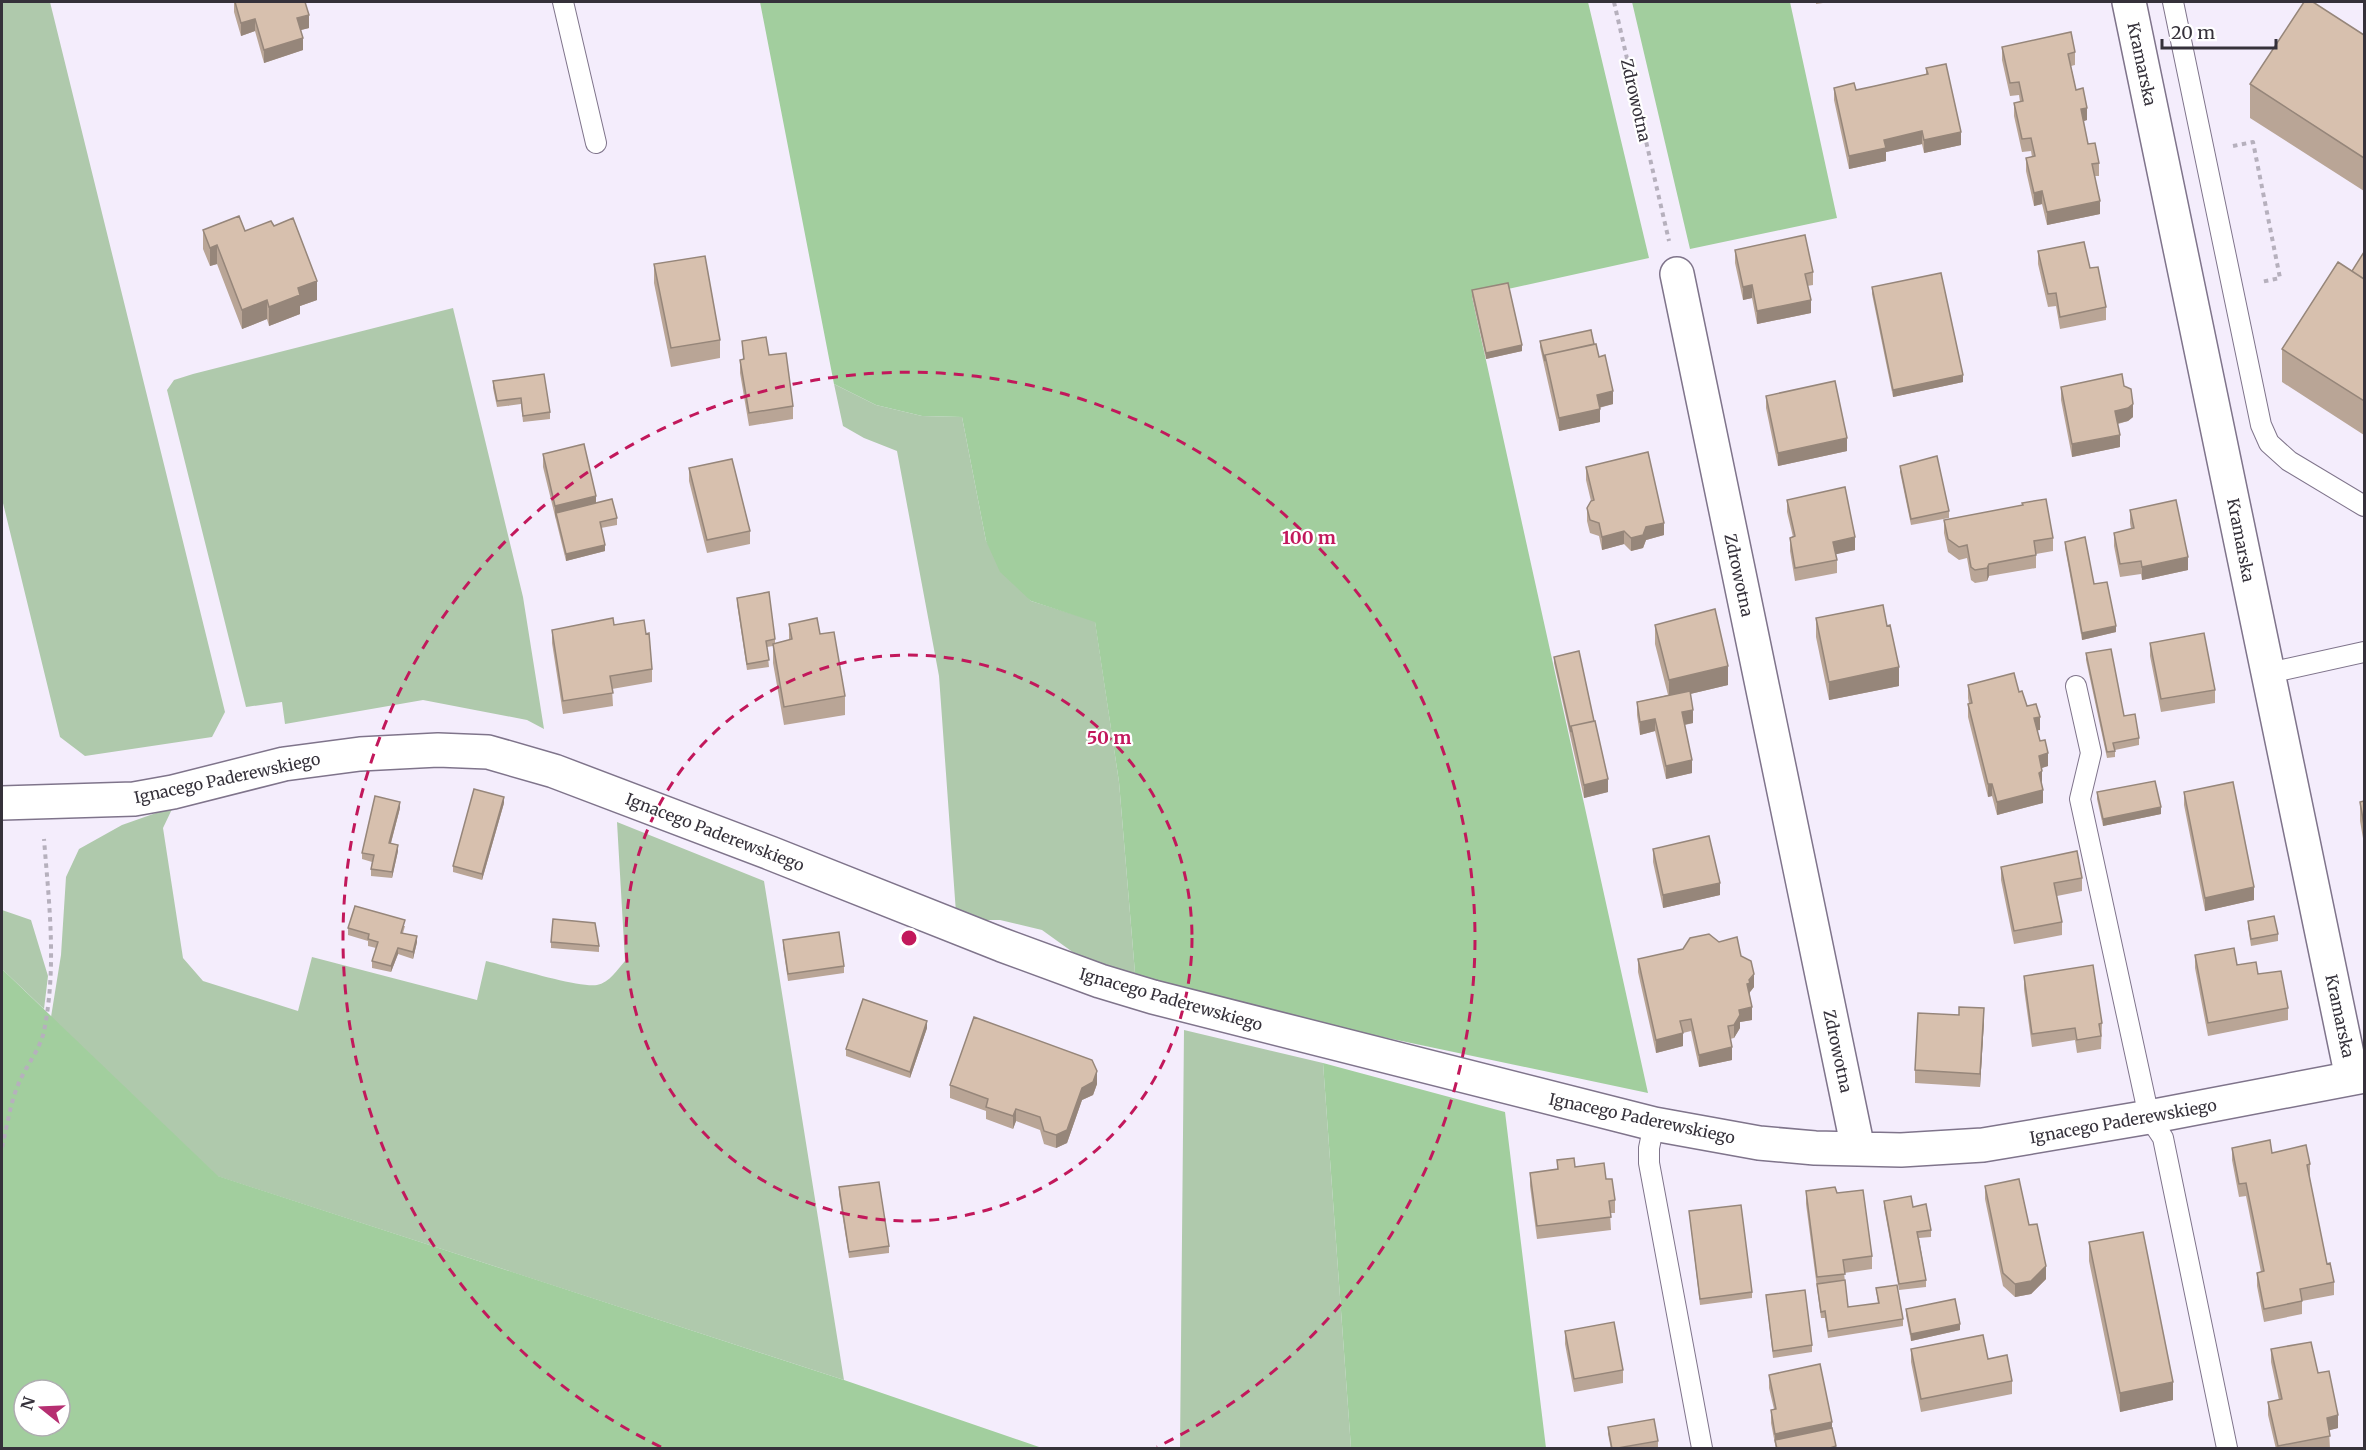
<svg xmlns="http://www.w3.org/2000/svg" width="2366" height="1450" font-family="Merriweather,serif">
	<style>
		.green { fill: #afc9ac }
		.forest { fill: #a2ce9e; fill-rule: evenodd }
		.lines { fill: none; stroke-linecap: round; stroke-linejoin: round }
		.lane-casing { stroke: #7f748b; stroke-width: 22 }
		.street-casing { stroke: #7f748b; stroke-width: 36 }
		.path { stroke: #b6b0bd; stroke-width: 4; stroke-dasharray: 4.5 4.5; stroke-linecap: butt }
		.lane { stroke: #fff; stroke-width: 20 }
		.street { stroke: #fff; stroke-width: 33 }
		.wall { fill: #b9a596 }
		.shaded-wall { fill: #96867a }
		.building { fill: #d7c0ae; stroke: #96867a; stroke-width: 1.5 }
		.ring { fill: none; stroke: #c2185b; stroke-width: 3; stroke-dasharray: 10 8 }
		.labels { text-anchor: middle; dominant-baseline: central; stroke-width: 4.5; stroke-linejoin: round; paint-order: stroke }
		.street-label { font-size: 16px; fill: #35313a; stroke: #fff }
		.centre { fill: #c2185b; stroke: #fff; stroke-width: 3 }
		.ring-label { font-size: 18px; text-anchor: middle; font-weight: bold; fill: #c2185b; stroke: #fff; stroke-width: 4.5; stroke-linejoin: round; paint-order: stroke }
	</style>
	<rect width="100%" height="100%" fill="#f4edfc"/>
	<!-- green -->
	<path class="green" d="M2,2H50L225,712L212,737L85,756L60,737L2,499Z
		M453,308L523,597L544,729L527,720L423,700L285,724L282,702L246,707L167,390L174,380L193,374Z
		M834,384L876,405L922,416L962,417L986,541L1031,601L1095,621L1119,782L1136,985L1074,953L1042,930L1000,920H978L956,913L939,676L897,451L864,438L843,426Z
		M173,807L163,828L183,958L203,981L298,1011L312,957L477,1000L486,961C508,966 578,988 597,985C609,983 618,969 625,961L617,822L764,881L844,1380L217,1176L51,1017L61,955L66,877L79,849L122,825Z
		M2,910L31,920L48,976L44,1009L2,969Z
		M1184,1030L1323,1063L1351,1448H1180Z"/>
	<!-- forest -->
	<path class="forest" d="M760,2H1588L1649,258L1472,297L1648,1093L1136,985L1119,782L1095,622L1031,601L1000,572L986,541L962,417L922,416L876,405L834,384Z
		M1632,2H1790L1837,218L1690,249Z
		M2,969L218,1176L844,1380L1042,1448H2ZM24,1390H60V1426H24Z
		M1323,1063L1505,1112L1546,1448H1351Z"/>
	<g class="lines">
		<!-- lane casing -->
		<g class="lane-casing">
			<path id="lane" d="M563,2L596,143
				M2173,2L2261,425L2269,443L2289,461L2364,506
				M2269,673L2364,652
				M2076,686L2091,753L2080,799L2149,1117L2163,1138L2227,1448
				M1654,1124L1649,1148V1163L1702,1448"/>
		</g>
		<!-- street casing -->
		<g class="street-casing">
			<path id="street" d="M2129,2L2352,1078
				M1677,274L1858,1149
				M2,803L134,799L173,792L284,764L360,754L438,750L488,752L554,771L770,853L1002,945L1100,981L1153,997L1654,1124L1759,1143L1815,1148L1901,1150L1983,1145L2149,1117L2364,1076"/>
		</g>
		<!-- path -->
		<path class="path" d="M1614,2L1669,241
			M2233,146L2253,142L2280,278L2261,282
			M2,1147C7,1127 10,1104 18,1085C25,1067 40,1050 44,1031C57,967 49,903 44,839"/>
		<!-- lane -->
		<use href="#lane" class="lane"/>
		<!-- street -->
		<use href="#street" class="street"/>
	</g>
	<!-- wall -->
	<path class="wall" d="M234,2H293L309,28L301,30L303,50L264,63L255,31L241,36L234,12Z
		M1816,2H1830L1816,4Z
		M2364,35V191L2250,118V84Z
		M2002,47L2075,52V65L2071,66L2076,90L2087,120L2083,121L2088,144L2099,163V176H2095L2100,214L2047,225L2042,204L2034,206L2026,171V158L2032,157L2031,151L2022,152L2014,116V103L2020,102L2019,95L2010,96L2002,60Z
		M1926,68L1961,145L1924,153L1922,144L1886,152V161L1849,169L1834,100V88L1856,90L1926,75Z
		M274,226L317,300L300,306V314L269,326L267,319L242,329L217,264L210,266L203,249V230L245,231Z
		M1735,250L1813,272V285L1807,286L1811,313L1757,324L1752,298L1743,300L1735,263Z
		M2038,251L2090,268L2106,307V320L2060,329L2056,306L2048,307L2038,264Z
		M2364,252V435L2282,382V349L2352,271Z
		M654,264L720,340V358L671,367L654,283Z
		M1872,287L1963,382L1893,397L1872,294Z
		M1472,290L1522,351L1486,359L1472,297Z
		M742,341L769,355L793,406V419L749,426L740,373V360L743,359Z
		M1540,341L1594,344L1613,404L1599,408L1600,422L1559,431L1540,347Z
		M493,381L550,412V419L523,422L521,404L497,407L493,388Z
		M2124,386L2133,417L2128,421L2118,424L2120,447L2072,457L2061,400V387Z
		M1766,396L1847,451L1778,466L1766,408Z
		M543,454L596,503L617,518V525L601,528L605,551L566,561L543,467Z
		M1900,466L1949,511V518L1911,525L1900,472Z
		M1586,467L1664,535L1646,540L1643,548L1631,551L1624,544L1602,550L1599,536L1590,533L1587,521V508L1591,501L1586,480Z
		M689,468L750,531V544L707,553L689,481Z
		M1787,500L1855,550L1835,554L1837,560V573L1795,581L1790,551V538L1793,537L1787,512Z
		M2130,510L2188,570L2142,580L2141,574L2120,577L2114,546V533L2131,529L2130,523Z
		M1944,520L2053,538V551L2036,554V568L1989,576L1987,581L1975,583L1971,580L1967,558L1959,560L1948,552L1944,533Z
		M2065,542L2094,584L2116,632L2082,640L2065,548Z
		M737,598L775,639V643L789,640V624L820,634L845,696V715L784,725L773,663V646L767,647L769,667L747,670L737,604Z
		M1816,618L1899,686L1829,700L1816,637Z
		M614,625L652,669V682L612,689L613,706L563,714L552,643V630Z
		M1655,625L1728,685L1690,694L1693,723L1685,725L1692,773L1666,779L1655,731L1640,735L1637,715V702L1668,695L1655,644Z
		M2150,643L2215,690V703L2161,712L2150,656Z
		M2086,653L2124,716L2139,738V745L2115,750V757L2107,758L2086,660Z
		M1554,657L1608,792L1584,798L1554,663Z
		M1968,685L2019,692L2040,730H2037L2048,766L2041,768L2043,803L1997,815L1992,796L1988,797L1968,717V704H1969L1968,698Z
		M2097,792L2161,814L2103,826L2097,799Z
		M2184,792L2254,900L2205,911L2184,805Z
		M2364,801V844L2360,821V802Z
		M504,803L482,880L453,872V866Z
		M400,808L391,843L398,851L392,878L371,876V869L372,862L362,859V853Z
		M1653,849L1720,895L1663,908L1653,862Z
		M2001,867L2082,878V891L2057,896L2062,922V935L2014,944L2001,880Z
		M2248,921L2278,934V941L2251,946L2248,927Z
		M405,926L403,933L417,942L413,959L398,954L391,972L372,968V961L376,948L368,946V941L348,935V928Z
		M783,940L844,966V973L788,981L783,947Z
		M551,942L599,946V952L551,948Z
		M1719,942L1741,956L1754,987L1750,992V996L1752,1020L1740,1022V1028L1734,1038L1730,1039L1732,1060L1699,1067L1691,1031L1683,1033V1046L1656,1053L1638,972V959Z
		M2195,955L2237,965L2258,974L2288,1008V1020L2208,1036L2195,968Z
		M2024,976L2102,1023L2101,1049L2077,1053L2075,1040L2032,1047L2024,989Z
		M1984,1021L1980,1087L1915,1083V1070Z
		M927,1028L910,1078L846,1056V1049Z
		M1097,1084L1093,1095L1082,1100L1067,1143L1056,1148L1044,1144L1040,1130L1016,1121L1013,1129L986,1119V1111L950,1098V1085Z
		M2232,1148L2272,1153L2310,1164V1177H2309L2327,1264L2334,1282V1295L2302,1301V1314L2264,1322L2257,1286V1273L2261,1272L2246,1196L2239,1197L2232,1160Z
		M1557,1160L1606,1179L1615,1200V1213H1610L1611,1230L1537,1239L1530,1186V1173L1557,1169Z
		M1985,1186L2029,1225L2046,1279L2031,1294L2015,1297L2003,1286L1985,1199Z
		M839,1187L889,1246V1253L849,1258L839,1194Z
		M1806,1191L1837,1193L1872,1256V1269L1844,1273L1848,1307L1878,1304L1876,1288L1903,1319V1326L1828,1338L1825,1318H1821L1806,1204Z
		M1884,1201L1913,1207L1931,1230V1237L1919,1238L1926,1280V1287L1899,1290L1884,1207Z
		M1689,1211L1752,1292V1298L1700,1305Z
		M2089,1242L2173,1400L2120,1412L2089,1261Z
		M1766,1295L1812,1345V1352L1773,1358Z
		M1906,1309L1960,1330L1911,1341L1906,1315Z
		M1565,1331L1623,1370V1383L1574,1392L1565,1344Z
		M1911,1349L1988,1359L2012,1381V1394L1921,1412L1911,1362Z
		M2271,1349L2318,1373L2338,1428L2329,1430L2330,1449H2276L2268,1415V1402L2279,1400L2271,1362Z
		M1769,1375L1832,1428L1836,1449H1776L1771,1423V1410L1774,1409L1769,1388Z
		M1608,1427L1658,1441V1447L1652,1449H1611L1608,1434Z"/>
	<!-- shaded-wall -->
	<path class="shaded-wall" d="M309,15V28L297,31V18Z
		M255,19V31L241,36V23Z
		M303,38V50L264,63V50Z
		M2087,108V120L2081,122V109Z
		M1922,131V144L1886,152V161L1849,169V156L1884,140Z
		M1961,132V145L1924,153V140Z
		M2042,191V204L2034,206V193Z
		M2100,201V214L2047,225V212Z
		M217,245V264L210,266V248Z
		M317,281V300L300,306V314L269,326V307L298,288Z
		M1752,285V298L1743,300V287Z
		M267,300V319L242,329V310Z
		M1811,300V313L1757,324V311Z
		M1522,345V351L1486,359V353Z
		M1963,375V382L1893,397V390Z
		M1613,391V404L1597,408V395Z
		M2133,404V417L2128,421L2115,424V411Z
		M1600,409V422L1559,431V418Z
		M2120,435V447L2072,457V444Z
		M1847,438V451L1778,466V453Z
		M596,496V509L556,513L555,519V506Z
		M1664,523V535L1646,540L1643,548L1631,551V538L1646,527Z
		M1624,531V544L1602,550V537Z
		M1855,537V550L1833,555V542Z
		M605,545V551L566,561V554Z
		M2188,557V570L2142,580V567Z
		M1989,564V576L1987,581V568Z
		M2116,626V632L2082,640V633Z
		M1728,666V685L1669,699V680Z
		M1899,667V686L1829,700V682Z
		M1693,710V723L1682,725V712Z
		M2040,717V730L2034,731V718Z
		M1655,719V731L1640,735V722Z
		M2048,753V766L2039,769V756Z
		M1692,760V773L1666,779V766Z
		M2042,771V784L2039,773Z
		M1608,779V792L1584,798V785Z
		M1988,784H1992V796L1988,797Z
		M2043,790V803L1997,815V802Z
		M504,797V803L482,880V874Z
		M400,802V808L389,850V843Z
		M2161,807V814L2103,826V819Z
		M398,845V851L392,878V872Z
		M1720,883V895L1663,908V895Z
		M2254,887V900L2205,911V898Z
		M417,936V942L413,959V952Z
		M398,948V954L391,972V966Z
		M1754,974V987L1750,992V996L1747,984Z
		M1752,1007V1020L1740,1022V1028L1734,1038V1025L1739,1010Z
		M1984,1008V1021L1980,1087V1074Z
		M927,1021V1028L910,1078V1072Z
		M1683,1033V1046L1656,1053V1040Z
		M1732,1047V1060L1699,1067V1055Z
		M1097,1071V1084L1093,1095L1082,1100L1067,1143L1056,1148V1135L1082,1088Z
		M1016,1109V1121L1013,1129V1116Z
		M2046,1266V1279L2031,1294L2015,1297V1284Z
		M1960,1324V1330L1911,1341V1334Z
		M2173,1382V1400L2120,1412V1393Z
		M2338,1415V1428L2327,1431V1418Z
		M1832,1422V1435L1775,1440V1447V1434Z"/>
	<!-- building -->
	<path class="building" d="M235,2H305L309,15L297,18L303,38L264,50L255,19L241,23Z
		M2304,2H2313L2364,35V158L2250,84Z
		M2071,32L2075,52L2068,54L2076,90L2083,88L2087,108L2081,109L2088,144L2095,143L2099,163L2092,164L2100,201L2047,212L2042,191L2034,193L2026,158L2035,156L2031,138L2022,139L2014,103L2023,101L2019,82L2010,83L2002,47Z
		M1946,64L1961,132L1924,140L1922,131L1884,140L1886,148L1849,156L1834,88L1854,83L1856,90L1875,86L1928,74L1926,68Z
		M239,216L245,231L271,221L274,226L293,218L317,281L298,288L300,295L269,307L267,300L242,310L217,245L210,248L203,230Z
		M1805,235L1813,272L1805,274L1811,300L1757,311L1752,285L1743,287L1735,250Z
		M2084,242L2090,268L2098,267L2106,307L2060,317L2056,293L2048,294L2038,251Z
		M2364,252V279L2352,271Z
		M705,256L720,340L671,348L654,264Z
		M2338,262L2364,279V401L2282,349Z
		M1941,273L1963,375L1893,390L1872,287Z
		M1508,283L1522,345L1486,353L1472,290Z
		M1591,330L1594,344L1545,355V361L1540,341Z
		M766,337L769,355L786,353L793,406L749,413L740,360L744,359L742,341Z
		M1596,344L1599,357L1605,355L1613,391L1597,395L1600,409L1559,418L1545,355Z
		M544,374L550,412L523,416L521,398L497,401L493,381Z
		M2122,374L2124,386L2131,389L2133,404L2128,408L2115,411L2120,435L2072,444L2061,387Z
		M1835,381L1847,438L1778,453L1766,396Z
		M584,444L596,496L555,506L543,454Z
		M1648,452L1664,523L1646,527L1643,535L1631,538L1624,531L1602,537L1599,523L1590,520L1587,508L1591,501L1594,500L1586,467Z
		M1937,456L1949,511L1911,519L1900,466Z
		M732,459L750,531L707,540L689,468Z
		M1845,487L1855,537L1833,542L1837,560L1795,568L1790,538L1795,536L1787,500Z
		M612,499L617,518L600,522L605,545L566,554L556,513Z
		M2046,499L2053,538L2034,541L2036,555L1989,564L1987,568L1975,570L1971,567L1967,545L1959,547L1948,539L1944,520L2023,505L2022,503Z
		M2176,500L2188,557L2142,567L2141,561L2120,564L2114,533L2134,528L2130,510Z
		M2085,537L2094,584L2107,582L2116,626L2082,633L2065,542Z
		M769,592L775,639L766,641L769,660L747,664L737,598Z
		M1883,605L1887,626L1890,625L1899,667L1829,682L1816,618Z
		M1715,609L1728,666L1669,680L1655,625Z
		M613,618L614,625L644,620L646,634L649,633L652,669L610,676L613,693L563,701L552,630Z
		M817,618L820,634L834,632L845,696L784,707L773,644L792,639L789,624Z
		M2204,633L2215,690L2161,699L2150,643Z
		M2111,649L2124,716L2135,714L2139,738L2113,743L2115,751L2107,752L2086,653Z
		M1579,651L1594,721L1571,726V732L1554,657Z
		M2014,673L2019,692L2022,691L2027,706L2036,704L2040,717L2034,718L2040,741L2045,740L2048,753L2039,756L2042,771L2039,773L2043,790L1997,802L1992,784H1988L1968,704L1972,703L1968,685Z
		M1690,691L1693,710L1682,712L1692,760L1666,766L1655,719L1640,722L1637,702Z
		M1595,721L1608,779L1584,785L1571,726Z
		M2155,781L2161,807L2103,819L2097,792Z
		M2233,782L2254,887L2205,898L2184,792Z
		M474,789L504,797L482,874L453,866Z
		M375,796L400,802L389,843L398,845L392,872L371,869L374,855L362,853Z
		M2364,801V825L2360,802Z
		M1709,836L1720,883L1663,895L1653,849Z
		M2077,851L2082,878L2054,883L2062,922L2014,931L2001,867Z
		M355,906L405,920L401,933L417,936L413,952L398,948L391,966L372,961L378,942L368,939L369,934L348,928Z
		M2274,916L2278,934L2251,939L2248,921Z
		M553,919L595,923L599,946L551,942Z
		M839,932L844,966L788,974L783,940Z
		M1709,934L1719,942L1737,937L1741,956L1751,961L1754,974L1749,980L1750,983L1747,984L1752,1007L1739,1010L1740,1015L1734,1025L1728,1026L1732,1047L1699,1055L1691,1019L1680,1021L1683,1033L1656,1040L1638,959L1683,949L1690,938Z
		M2234,948L2237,965L2256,962L2258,974L2281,971L2288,1008L2208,1023L2195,955Z
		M2093,965L2102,1023L2099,1024L2101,1036L2077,1040L2075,1028L2032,1034L2024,976Z
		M863,999L927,1021L910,1072L846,1049Z
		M1959,1007L1984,1008L1980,1074L1915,1070L1918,1013L1959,1015Z
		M974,1017L1092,1060L1097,1071L1093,1082L1082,1088L1067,1130L1056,1135L1044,1131L1040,1117L1016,1109L1013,1116L986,1107L988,1099L950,1085Z
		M2270,1140L2272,1153L2306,1145L2310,1164L2307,1165L2327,1264L2330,1263L2334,1282L2300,1289L2302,1301L2264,1309L2257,1273L2264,1271L2246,1183L2239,1184L2232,1148Z
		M1574,1158L1575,1167L1604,1163L1606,1179H1612L1615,1200L1609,1201L1611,1217L1537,1226L1530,1173L1558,1169L1557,1160Z
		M2019,1179L2029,1225L2037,1224L2046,1266L2031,1281L2015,1284L2003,1273L1985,1186Z
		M879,1182L889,1246L849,1252L839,1187Z
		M1835,1187L1837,1193L1863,1190L1872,1256L1843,1260L1845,1274L1817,1277L1806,1191Z
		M1911,1196L1913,1207L1926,1204L1931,1230L1917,1232L1926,1280L1899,1284L1884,1201Z
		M1741,1205L1752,1292L1700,1299L1689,1211Z
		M2143,1232L2173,1382L2120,1393L2089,1242Z
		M1845,1280L1848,1307L1879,1303L1876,1288L1897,1285L1903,1319L1828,1331L1825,1311L1821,1312L1817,1284Z
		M1805,1290L1812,1345L1773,1351L1766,1295Z
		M1955,1299L1960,1324L1911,1334L1906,1309Z
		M1614,1322L1623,1370L1574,1379L1565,1331Z
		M1983,1335L1988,1359L2007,1355L2012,1381L1921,1399L1911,1349Z
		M2311,1342L2318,1373L2329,1371L2338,1415L2327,1418L2330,1436L2278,1446L2268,1402L2282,1399L2271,1349Z
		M1820,1364L1832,1422L1775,1434L1771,1410L1776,1409L1769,1375Z
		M1654,1419L1658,1441L1612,1449L1608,1427Z
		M1832,1428L1836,1446L1827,1449H1777L1775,1440Z"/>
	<!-- distance rings -->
	<g class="ring">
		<circle cx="909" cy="938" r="283"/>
		<path d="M661 1447A566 566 0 1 1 1157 1447"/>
	</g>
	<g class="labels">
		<!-- street labels -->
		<g class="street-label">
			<text transform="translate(2142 64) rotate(78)">Kramarska</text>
			<text transform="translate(1636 100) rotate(77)">Zdrowotna</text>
			<text transform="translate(2241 540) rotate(79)">Kramarska</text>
			<text transform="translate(1739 575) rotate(78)">Zdrowotna</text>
			<text transform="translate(227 778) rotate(-12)">Ignacego Paderewskiego</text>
			<text transform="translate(715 832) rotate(21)">Ignacego Paderewskiego</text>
			<text transform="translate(1171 999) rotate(16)">Ignacego Paderewskiego</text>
			<text transform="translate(2340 1016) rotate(78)">Kramarska</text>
			<text transform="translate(1838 1051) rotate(78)">Zdrowotna</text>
			<text transform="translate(1642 1118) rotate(12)">Ignacego Paderewskiego</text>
			<text transform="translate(2123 1121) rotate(-10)">Ignacego Paderewskiego</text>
		</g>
	</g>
	<circle cx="909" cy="938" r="9" class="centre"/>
	<g class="ring-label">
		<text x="1309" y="544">100 m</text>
		<text x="1109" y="744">50 m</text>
	</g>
	<!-- border -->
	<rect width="2366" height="1450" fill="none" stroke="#35313a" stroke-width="6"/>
	<!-- north arrow -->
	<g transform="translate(42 1408) rotate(288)"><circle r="28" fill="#ffffff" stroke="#aeadb0" stroke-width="1.5"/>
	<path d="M0-4.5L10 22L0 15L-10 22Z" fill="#b62f71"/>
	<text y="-9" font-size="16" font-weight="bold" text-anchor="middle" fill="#35313a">N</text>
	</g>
	<!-- scale -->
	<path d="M2162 39v9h114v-9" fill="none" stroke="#35313a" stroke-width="3"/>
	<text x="2171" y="39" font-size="18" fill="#35313a" stroke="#ffffff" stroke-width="4.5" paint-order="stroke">20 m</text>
</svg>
